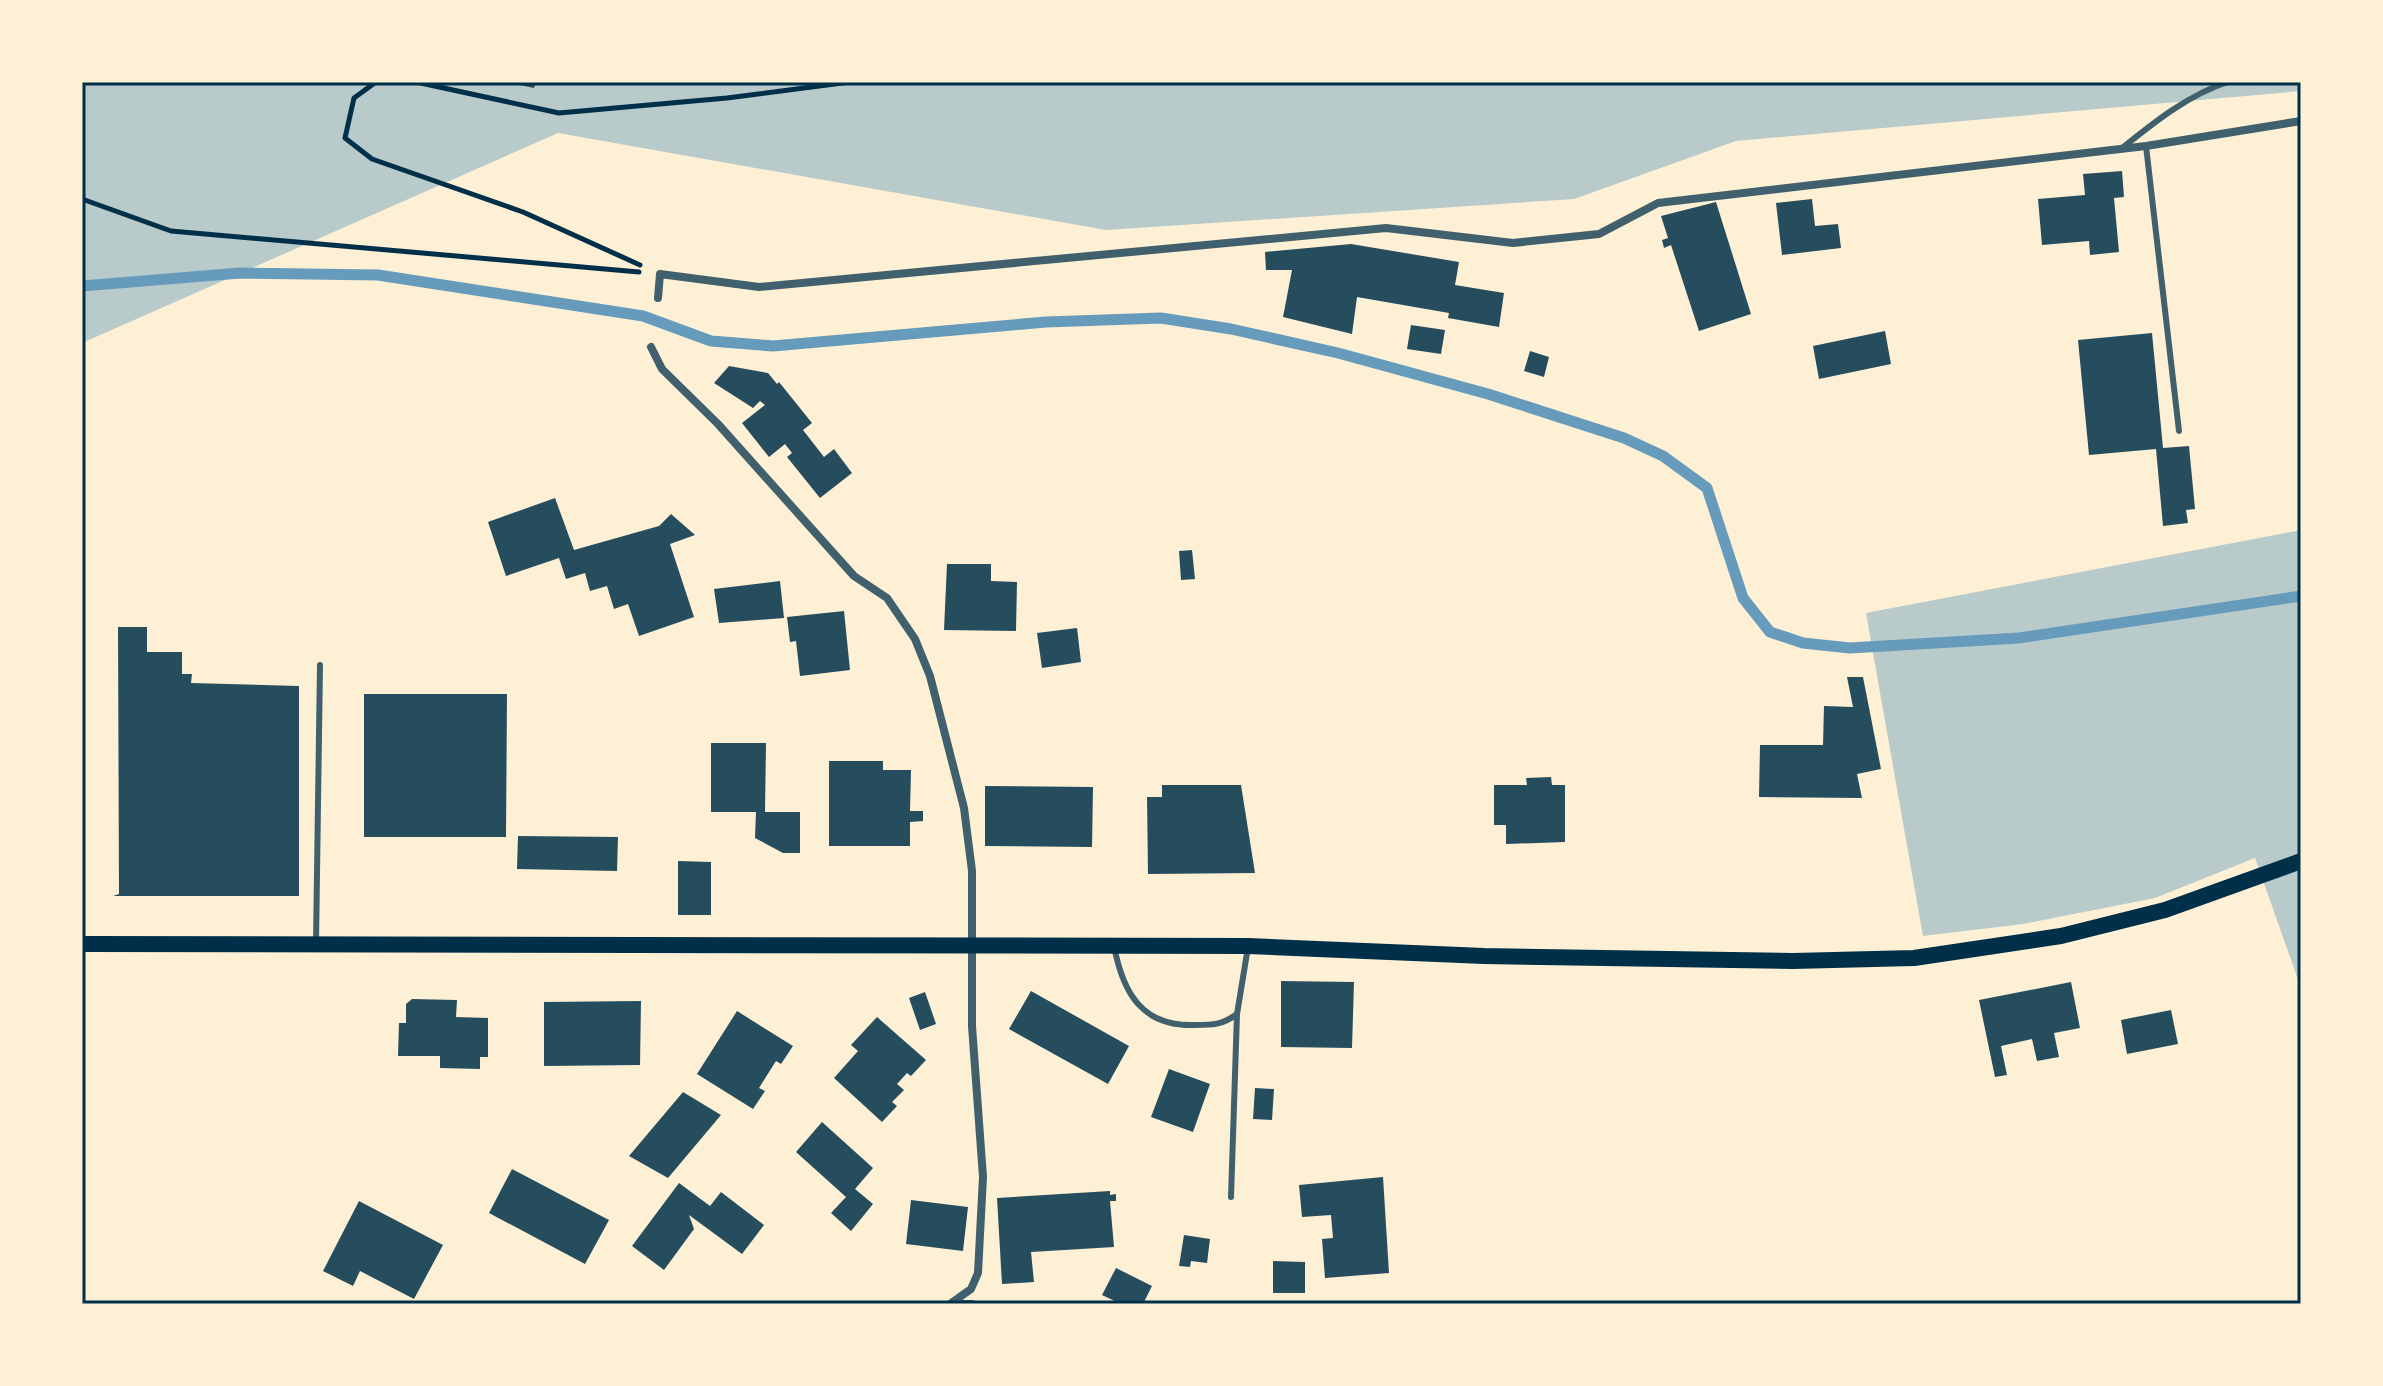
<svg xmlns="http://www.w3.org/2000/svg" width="2383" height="1386" font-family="'Fira Sans Condensed',sans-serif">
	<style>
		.green { fill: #b9caca }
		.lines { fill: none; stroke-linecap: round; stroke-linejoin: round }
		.stream { stroke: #669bbc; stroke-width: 11 }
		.building { fill: #264d5e }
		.path { stroke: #003049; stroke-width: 5 }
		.service { stroke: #3f606c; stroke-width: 6 }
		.minor { stroke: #3f606c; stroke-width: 8 }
		.secondary { stroke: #003049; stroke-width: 16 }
		.neatline { fill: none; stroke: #003049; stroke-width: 3 }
	</style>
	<rect width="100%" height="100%" fill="#fdf0d5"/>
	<!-- green -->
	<path class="green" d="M82,82H2301V91L1736,141L1574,199L1106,230L558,133L82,343Z
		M2301,530V988L2255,858L2155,898L2023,924L1923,936L1866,613Z"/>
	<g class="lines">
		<!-- stream -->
		<path class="stream" d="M82,286L240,273L378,275L643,316L711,341L773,346L1046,322L1161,318L1231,329L1338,353L1488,394L1624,438L1663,456L1707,488L1743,598L1770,632L1803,643L1850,648L2019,638L2301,596"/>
	</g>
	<!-- building -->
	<path class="building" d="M506,82H536L534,88Z
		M2122,171L2124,197L2114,198L2119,252L2090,255L2089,241L2042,245L2038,199L2085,195L2083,174Z
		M1812,199L1815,226L1838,224L1841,248L1782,255L1776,203Z
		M1716,202L1751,314L1699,331L1671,245L1664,248L1662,240L1668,238L1661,216Z
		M1351,244L1459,262L1455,285L1504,293L1499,327L1448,318L1449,313L1357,297L1352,334L1283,317L1292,270H1266L1265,252Z
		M1411,325L1445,330L1441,354L1407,349Z
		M1885,331L1891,364L1819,379L1813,346Z
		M2152,333L2163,448L2189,446L2195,509L2186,510L2188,523L2163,526L2156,449L2089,455L2078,340Z
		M1530,351L1549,357L1544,377L1524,371Z
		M729,366L768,373L777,384L779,382L812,423L803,430L824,457L834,449L852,473L820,498L787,457L792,453L785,444L769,457L742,423L765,405L760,401L753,408L714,383Z
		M555,498L574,550L659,526L671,514L695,535L670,544L694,617L639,636L628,604L614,609L607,586L590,591L585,573L566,579L559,558L506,576L488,522Z
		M1192,550L1195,579L1181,580L1179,551Z
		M947,564H991V581L1017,582L1016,631L944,630Z
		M780,581L784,618L719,623L714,589Z
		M844,611L850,670L800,676L796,641L790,642L787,617Z
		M118,627H147V652H182V674H192L191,683L299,686V896H113L119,894Z
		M1077,628L1081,662L1042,668L1037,633Z
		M1847,677H1863L1881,769L1857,774L1862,798L1759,797L1760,745H1823L1824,706L1853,707Z
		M364,694H507L506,837H364Z
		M711,743H766L765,812H800V853H783L755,838L756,812H711Z
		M829,761H883V770H911L910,811H923V821L910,822V846H829Z
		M1551,777L1552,785H1565V842L1506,844V825H1494V785H1527L1526,778Z
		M1162,785H1241L1255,873L1148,874L1147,797H1162Z
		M985,786L1093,787L1092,847L985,846Z
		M518,836L618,837L617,871L517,869Z
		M678,861L711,862V915H678Z
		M1281,981L1354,982L1352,1048L1281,1047Z
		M2071,982L2080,1028L2054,1033L2059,1057L2037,1061L2032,1039L2001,1046L2007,1075L1995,1077L1979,1000Z
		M1031,991L1129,1046L1108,1084L1009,1029Z
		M925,992L936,1024L920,1030L909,998Z
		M412,999L457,1000L456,1017L488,1018V1057H480V1069L440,1068V1056H398L399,1023H406V1004Z
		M641,1001L640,1065L544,1066V1002Z
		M2171,1010L2178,1044L2127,1054L2121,1020Z
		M737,1011L793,1046L781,1064L776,1061L759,1088L765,1091L753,1109L697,1074Z
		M877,1017L926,1060L911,1076L907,1073L897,1084L904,1090L892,1102L897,1106L882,1122L834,1078L858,1051L851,1045Z
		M1169,1069L1210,1084L1193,1132L1151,1117Z
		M1255,1088L1274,1089L1272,1120L1253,1119Z
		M683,1092L721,1115L668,1178L629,1156Z
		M822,1122L873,1168L855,1189L873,1204L851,1231L831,1213L846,1197L796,1152Z
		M512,1169L609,1220L585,1264L489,1213Z
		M1383,1177L1389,1273L1325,1278L1322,1239L1333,1238L1331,1215L1302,1217L1299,1185Z
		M679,1183L710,1206L721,1192L764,1225L742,1254L689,1215L694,1229L664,1270L632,1246Z
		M1110,1191V1195L1116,1194V1201H1110L1114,1247L1031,1252L1034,1282L1002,1284L997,1198Z
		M911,1200L968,1207L963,1251L906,1244Z
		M359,1201L443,1245L414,1299L360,1271L353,1286L323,1271Z
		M1184,1235L1210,1239L1207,1263L1191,1261L1190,1267L1179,1266Z
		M1273,1261L1305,1262V1293H1273Z
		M1116,1268L1152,1286L1143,1304H1121L1102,1295Z"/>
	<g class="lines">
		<!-- path -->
		<path class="path" d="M376,82L354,98L345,138L372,159L523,212L640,265
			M416,82L559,113L727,98L850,82
			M82,199L171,231L639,272"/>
		<!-- service -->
		<path class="service" d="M2146,146L2179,431
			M2121,149C2152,124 2189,94 2228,82
			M316,943L320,665
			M1114,946C1123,993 1142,1027 1195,1025C1213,1025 1222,1025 1237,1014L1248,947
			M1231,1197L1237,1014"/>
		<!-- minor -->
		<path class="minor" d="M658,298L660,274L759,287L1386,228L1513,243L1599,234L1658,203L2146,146L2301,121
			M651,347L662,369L718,424L854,576L887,598L915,639L930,676L964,808L972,871V1026L983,1177L978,1273L971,1289L950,1304
			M953,1303L972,1304"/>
		<!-- secondary -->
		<path class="secondary" d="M82,944L1248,946L1484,956L1793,961L1914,958L2061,936L2165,910L2301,861"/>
	</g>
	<!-- border -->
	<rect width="2383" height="1386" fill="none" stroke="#fdf0d5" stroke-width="168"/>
	<rect x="84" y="84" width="2215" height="1218" class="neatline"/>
</svg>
